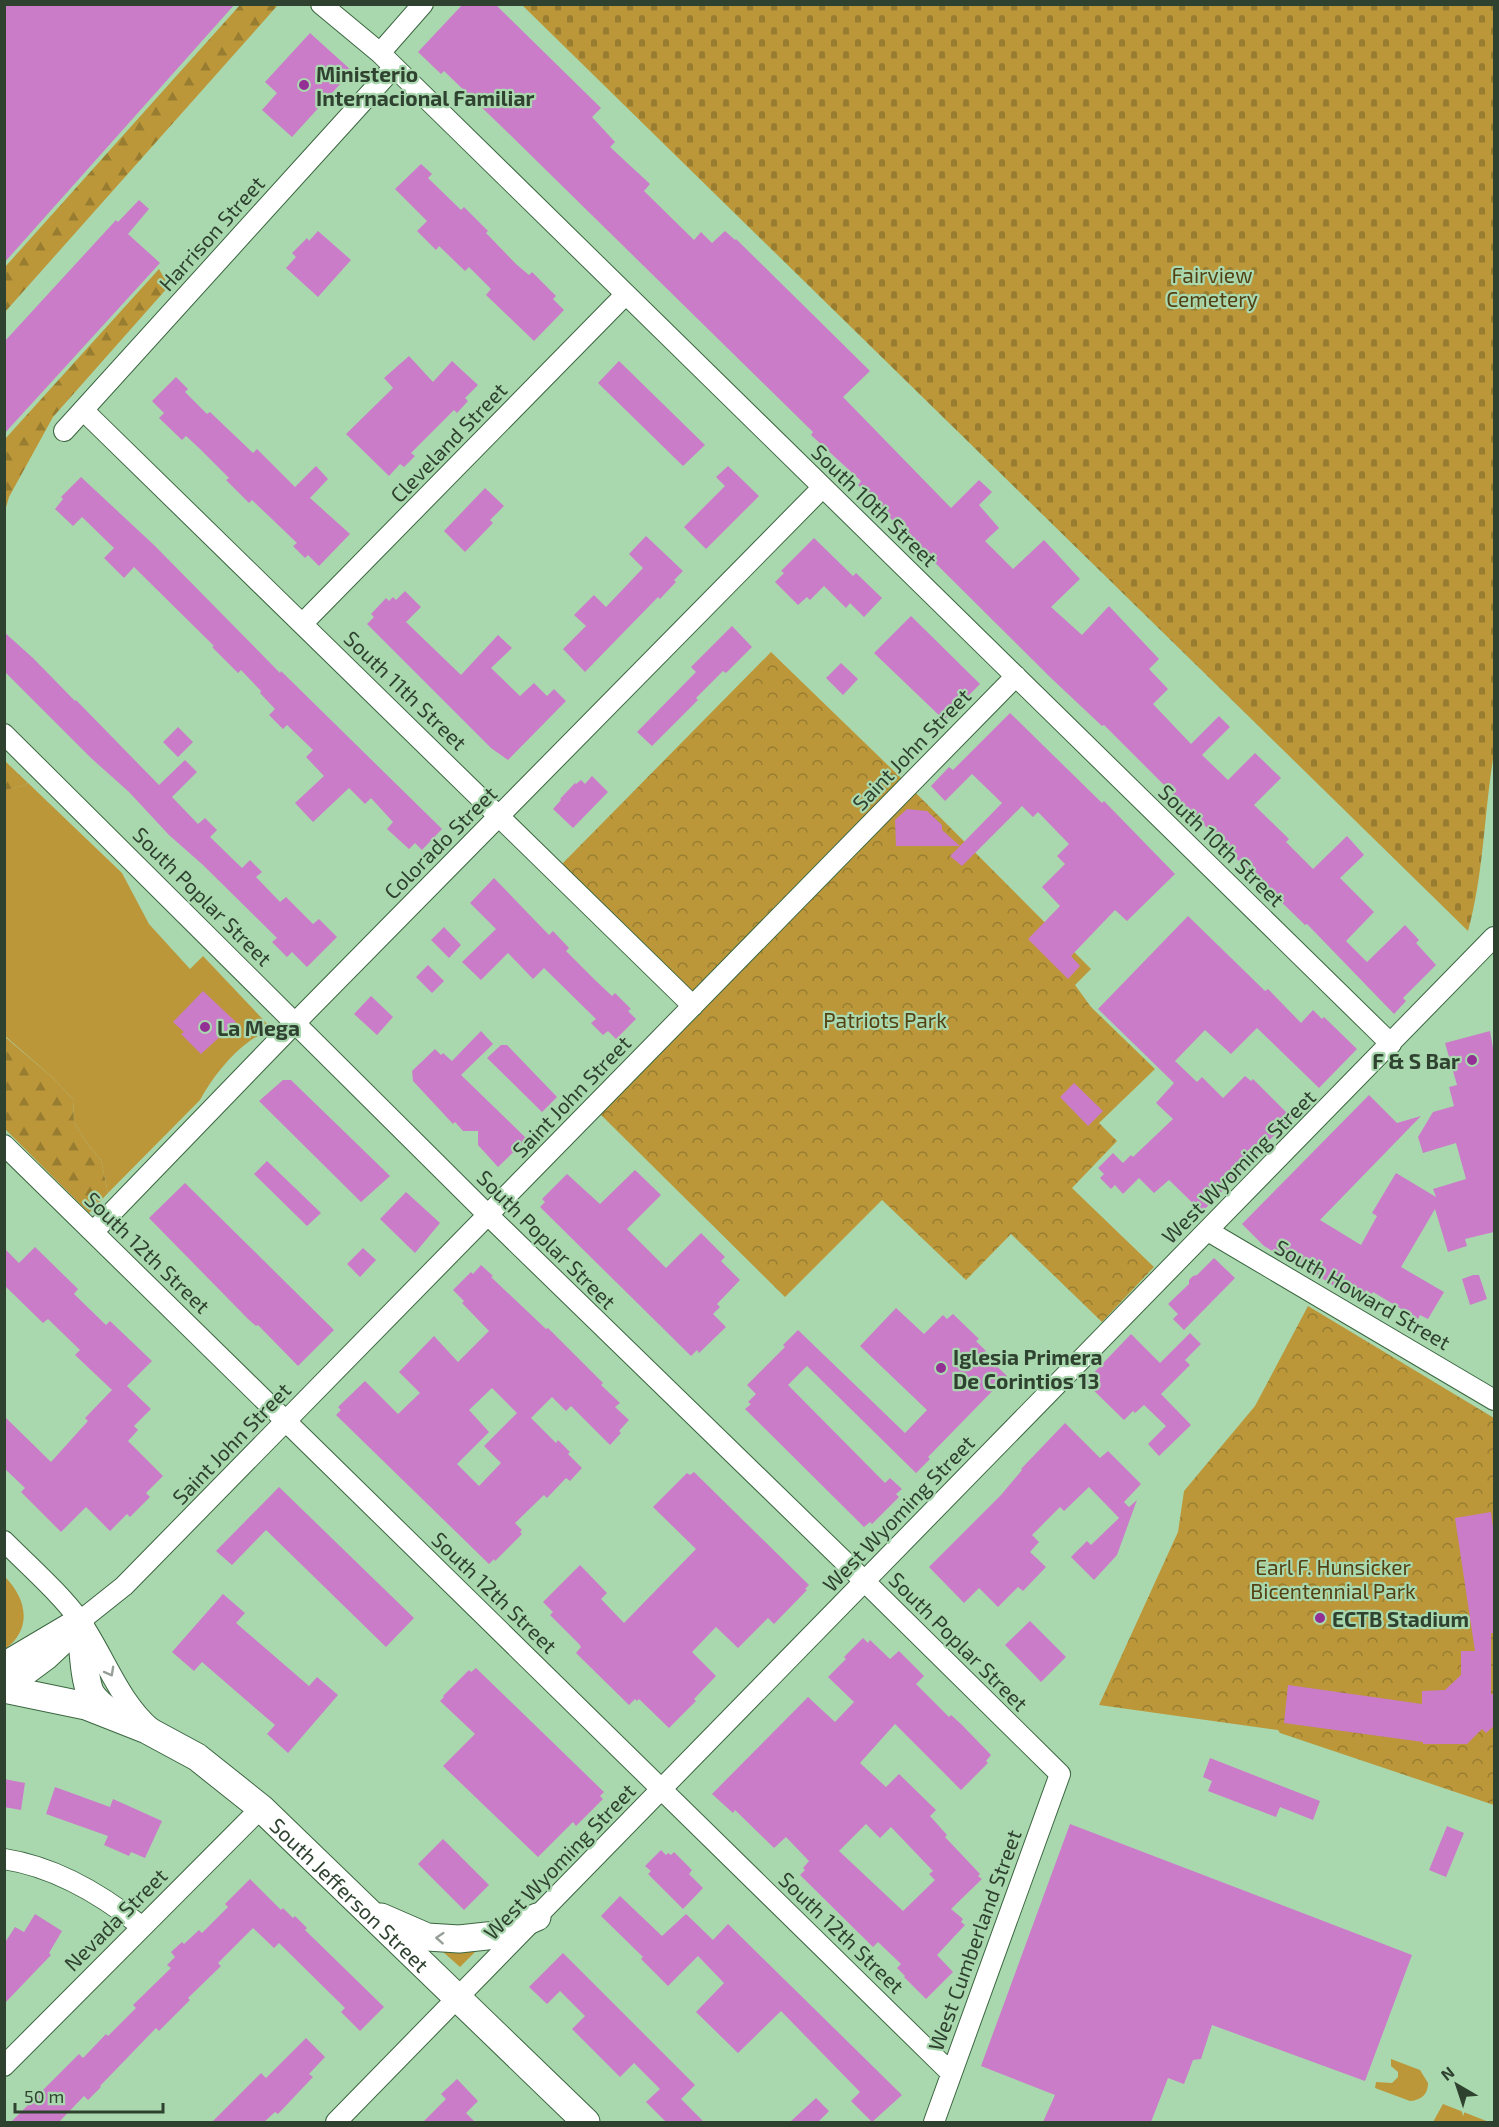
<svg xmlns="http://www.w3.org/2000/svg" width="1499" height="2127" font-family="'Exo 2',sans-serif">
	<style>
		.grass { fill: #bb973a }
		.forest { fill: url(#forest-firs) }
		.cemetery { fill: url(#cemetery-stones) }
		.park { fill: url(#park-crowns) }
		.building { fill: #ca7cc9; fill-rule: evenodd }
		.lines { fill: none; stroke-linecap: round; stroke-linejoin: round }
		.minor-casing { stroke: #3b6641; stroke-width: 22 }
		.secondary-casing { stroke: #3b6641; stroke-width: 29 }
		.minor { stroke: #fff; stroke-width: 20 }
		.secondary { stroke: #fff; stroke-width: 27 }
		.oneway { stroke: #97a098 }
		.poi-dot { fill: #932f95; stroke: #aad8ae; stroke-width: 2 }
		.labels { text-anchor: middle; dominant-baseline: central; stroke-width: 4.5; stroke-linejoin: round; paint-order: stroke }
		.poi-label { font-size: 21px; font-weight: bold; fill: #2f4230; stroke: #aad8ae; text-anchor: start }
		.street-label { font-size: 21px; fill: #2f4230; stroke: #aad8ae }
		.park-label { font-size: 21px; fill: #534113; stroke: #aad8ae }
	</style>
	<defs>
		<pattern id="forest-firs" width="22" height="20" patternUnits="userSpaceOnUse" patternTransform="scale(1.5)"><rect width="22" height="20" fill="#bb973a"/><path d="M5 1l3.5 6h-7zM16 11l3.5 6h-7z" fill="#987d31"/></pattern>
		<pattern id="cemetery-stones" width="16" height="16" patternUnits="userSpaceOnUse" patternTransform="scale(1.5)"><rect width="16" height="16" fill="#bb973a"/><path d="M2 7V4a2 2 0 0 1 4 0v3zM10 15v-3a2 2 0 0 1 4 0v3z" fill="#987d31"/></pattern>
		<pattern id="park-crowns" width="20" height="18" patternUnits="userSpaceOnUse" patternTransform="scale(1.5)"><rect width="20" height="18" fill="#bb973a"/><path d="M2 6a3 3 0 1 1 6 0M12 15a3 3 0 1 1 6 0" fill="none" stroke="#987d31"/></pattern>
	</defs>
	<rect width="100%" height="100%" fill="#aad8ae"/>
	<!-- grass -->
	<path class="grass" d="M27,782L122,873L149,924L190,969L203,956L272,1029C265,1033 257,1036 251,1040C230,1055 212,1078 200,1100L108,1193L101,1160L86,1142L74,1122L73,1099L51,1076L5,1036L4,790L26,785Z
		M4,1576C27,1598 33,1629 5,1649Z
		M477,1950L460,1967L442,1951Z
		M1391,2059L1420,2070L1428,2083C1428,2094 1422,2100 1410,2101L1375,2088L1376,2082L1392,2083L1398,2077V2072L1391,2066Z
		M1443,2104L1489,2122H1433Z"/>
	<!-- forest -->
	<path class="forest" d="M240,5L277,6L5,312V267Z
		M159,269L169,286L53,417L9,497L5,511V439Z
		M5,761L27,782L26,785L5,790Z
		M4,1036L51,1076L73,1099L74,1122L86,1142L101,1160L108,1193L89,1213L5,1129Z"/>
	<!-- cemetery -->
	<path class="cemetery" d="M522,5H1494V753C1484,812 1484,873 1468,931Z"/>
	<!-- park -->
	<path class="park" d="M771,652L898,775L1091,969L1075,985L1091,1007L1155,1069L1099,1123L1117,1141L1072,1188L1154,1267L1102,1322L1011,1234L966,1280L882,1200L785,1297L599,1113L704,1008L561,865Z
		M1308,1306L1494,1418V1805L1280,1733L1278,1730L1099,1705L1178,1532L1184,1491L1255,1406Z"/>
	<!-- building -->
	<path class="building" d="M4,4H235L4,263Z
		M463,4H495L601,108L592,117L615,142L610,147L650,184L644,191L694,240L701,232L712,243L725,231L735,240L736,239L870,371L843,397L951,508L979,480L992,492L979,505L999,528L985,541L1013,569L1044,540L1080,579L1051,607L1082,635L1109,606L1159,659L1149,669L1168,689L1153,704L1191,744L1219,716L1230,727L1202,755L1228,780L1255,753L1281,778L1254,805L1289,839L1286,842L1313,869L1347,836L1364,855L1340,878L1374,912L1346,941L1367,962L1405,925L1419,940L1416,943L1436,965L1403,998L1406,1001L1394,1014L1307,924L1305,925L1242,864L1231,854L1232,853L1104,725L1102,726L1051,678L902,530L858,485L861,481L811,435L813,432L501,126L444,71L441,74L418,52Z
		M310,33L352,71L292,137L262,110L277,93L265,82Z
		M421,164L432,174L428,178L461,210L464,207L488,231L486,233L516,264L529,275L532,272L556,296L553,299L564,310L534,341L486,295L491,289L469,267L465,271L439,246L436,250L417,231L427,221L395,189Z
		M139,200L149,209L128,234L160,263L4,434V342L116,220L118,222Z
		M318,231L351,260L318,297L286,268L296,257L292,253L307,238L309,241Z
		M409,356L433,382L452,361L478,385L465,398L468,401L457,413L454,410L411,453L415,456L404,467L400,464L389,476L346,434L393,388L384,378Z
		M619,361L705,445L683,466L598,383Z
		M176,377L188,389L185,392L207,414L210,412L253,453L257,449L295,487L316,466L328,479L310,498L350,534L319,566L308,555L305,558L293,546L297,543L252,500L249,503L226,480L229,478L199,448L186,436L182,440L159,418L164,413L152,401Z
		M728,466L759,496L706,549L684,527L725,486L716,477Z
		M81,477L155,546L280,673L281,671L442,829L422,850L415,843L409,849L387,829L393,822L371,798L365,804L349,788L313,822L295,803L324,776L306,757L313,750L287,725L283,729L269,715L275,709L260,693L261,691L241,670L238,673L212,647L214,646L134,567L124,578L104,558L114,548L82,517L73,526L55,509L63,499L61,497Z
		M485,488L504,506L490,520L493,523L465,552L444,531Z
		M646,536L683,571L674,580L676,582L660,599L658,597L585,672L563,649L586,626L574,615L594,595L606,607L643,568L629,554Z
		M814,538L853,576L856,573L882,598L864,617L850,603L846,608L824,586L810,600L807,597L798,605L775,582L784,573L781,571Z
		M405,591L421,607L406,622L461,675L498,635L512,648L491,668L520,696L534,683L547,696L554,689L566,701L508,760L491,748L367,624L374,617L371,614L386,598L389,601L393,597L396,600Z
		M911,616L980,684L944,720L874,653Z
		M732,626L752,647L726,673L723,671L696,698L698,700L652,746L637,732L696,672L691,667Z
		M4,632L33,658L75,701L76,700L159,785L185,760L197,772L172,797L198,824L205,818L217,830L210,837L242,868L250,860L262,872L256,877L280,902L286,897L313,924L319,919L337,937L307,967L292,952L287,957L272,942L277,938L203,865L169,835L129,792L91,758L4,671Z
		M841,663L858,679L843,695L826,678Z
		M1010,713L1102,803L1104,801L1175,874L1127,921L1115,910L1071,956L1080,966L1068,979L1028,939L1060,906L1042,887L1065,864L1057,856L1069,844L1038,812L1033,817L1022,806L962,866L950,856L960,846H896L895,820L907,809L927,811L942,825V830L960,846L1002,803L972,774L945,801L931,786L949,767L953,770Z
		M178,727L193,742L178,757L163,742Z
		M592,776L608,792L573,828L553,809L561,800L560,799L575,783L576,784L581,780L585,784Z
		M494,878L549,935L553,931L569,948L566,951L595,980L612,996L615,993L631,1009L628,1011L636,1019L616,1039L608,1031L603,1035L591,1023L596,1019L544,968L533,979L508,953L481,980L462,962L496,929L470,903Z
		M1188,916L1265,991L1268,989L1301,1023L1313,1010L1322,1019L1324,1017L1357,1049L1319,1088L1257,1028L1231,1054L1205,1030L1175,1061L1197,1082L1202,1077L1223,1098L1245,1076L1251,1081L1253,1079L1292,1118L1253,1156L1254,1158L1202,1212L1169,1180L1154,1193L1139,1178L1123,1194L1115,1185L1111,1189L1100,1178L1104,1174L1098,1168L1113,1153L1123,1163L1131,1155L1133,1157L1173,1119L1156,1103L1174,1083L1098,1009Z
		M444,927L461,945L449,958L431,940Z
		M428,965L444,981L432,993L416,977Z
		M203,991L236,1022L201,1054L181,1034L184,1032L173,1022Z
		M371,996L393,1017L377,1035L354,1014Z
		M481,1031L493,1044L461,1075L527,1139L498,1167L478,1145V1131H463L455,1122L453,1124L413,1081L412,1071L435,1049L441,1055L443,1053L452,1061Z
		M1490,1031L1494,1054V1232L1465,1239L1467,1246L1448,1252L1435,1209L1401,1267L1444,1292L1428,1319L1420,1315L1418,1319L1373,1292L1372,1294L1366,1290L1365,1293L1350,1284L1343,1292L1297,1262L1285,1256L1284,1258L1264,1246L1242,1224L1369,1095L1397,1123L1421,1116L1320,1220L1361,1245L1377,1216L1372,1213L1396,1173L1436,1197L1433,1189L1466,1179L1456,1143L1423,1153L1418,1137L1433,1112L1454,1106L1449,1087L1457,1085L1445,1043Z
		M501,1045H507L557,1097L542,1112L487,1058Z
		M283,1080H291L390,1176L361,1202L259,1101Z
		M1074,1083L1103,1111L1088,1126L1060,1097Z
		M267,1161L321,1213L307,1226L254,1174Z
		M635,1170L661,1195L627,1229L666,1268L701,1233L725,1257L721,1261L740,1280L717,1304L720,1307L713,1314L726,1327L699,1353L697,1350L691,1356L540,1207L545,1202L542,1199L567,1174L600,1204Z
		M185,1183L334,1330L298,1366L258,1325L256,1326L248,1319L149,1218Z
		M406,1192L440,1223L415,1253L380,1219Z
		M35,1247L78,1289L74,1294L106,1325L110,1321L152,1361L127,1386L151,1409L134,1426L138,1430L128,1441L163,1476L146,1493L150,1497L130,1517L127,1514L110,1531L86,1507L61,1532L21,1492L25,1488L4,1468V1416L51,1462L88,1421L85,1418L112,1390L75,1355L80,1350L48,1319L43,1323L4,1285V1248L19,1263Z
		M363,1248L376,1260L360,1277L347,1264Z
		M1214,1258L1235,1278L1184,1330L1173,1319L1178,1314L1168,1304L1189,1284V1280L1193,1276L1197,1275Z
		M481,1265L493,1276L491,1277L546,1329L548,1328L603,1383L601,1385L620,1403L615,1407L629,1420L619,1431L621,1433L610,1445L571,1406L566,1411L552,1397L531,1418L556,1443L558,1440L570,1452L568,1454L582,1468L570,1481L566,1478L547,1498L544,1495L515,1523L522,1530L520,1532L522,1534L495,1561L494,1559L489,1564L336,1415L341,1410L338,1407L365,1381L398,1414L420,1393L399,1372L434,1336L458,1362L489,1331L462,1303L464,1301L453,1290L471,1272L473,1274ZM492,1388L517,1413L484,1446L501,1463L479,1486L457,1464L489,1432L469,1410Z
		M1473,1275H1479L1487,1299L1470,1305L1462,1279Z
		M896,1308L924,1334L943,1315L947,1319L953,1314L979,1339L976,1341L986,1351L983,1353L1007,1376L928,1457L930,1459L916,1473L807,1366L788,1385L885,1483L890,1478L902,1489L896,1494L899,1497L872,1524L870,1522L864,1527L745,1409L751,1404L748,1402L756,1394L747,1385L785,1347L783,1345L798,1330L905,1433L927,1410L860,1346Z
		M1190,1333L1201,1344L1185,1360L1190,1365L1161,1394L1191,1425L1159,1456L1148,1444L1166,1426L1144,1405L1135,1413L1133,1411L1124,1420L1085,1382L1131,1334L1160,1363Z
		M1065,1423L1100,1458L1108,1451L1141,1484L1124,1502L1129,1507L1137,1500L1117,1555L1094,1580L1071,1557L1087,1541L1091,1545L1119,1518L1089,1487L1064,1511L1060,1507L1032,1535L1039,1542L1030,1552L1046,1567L1023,1591L1018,1587L998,1607L979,1588L964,1603L929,1567L1001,1495L1022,1470L1021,1469Z
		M694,1472L809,1585L805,1589L807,1590L774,1624L768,1618L738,1648L716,1627L692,1652L716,1676L694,1699L696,1701L669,1728L639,1699L637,1701L635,1699L629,1705L576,1653L581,1647L579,1644L550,1615L553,1612L543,1602L580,1565L607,1593L601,1599L624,1623L696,1549L653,1507L687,1473L690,1475Z
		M279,1487L414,1618L386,1647L266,1530L232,1565L216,1551Z
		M1491,1512L1494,1536V1633H1491V1695L1494,1692V1726L1486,1733L1482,1729L1467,1744H1423V1742L1284,1723L1288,1685L1422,1704V1691L1445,1690L1461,1675V1651H1475L1455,1518Z
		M223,1594L245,1613L236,1623L309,1686L317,1677L338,1695L288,1753L267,1734L275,1725L239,1694L202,1662L194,1671L172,1652Z
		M1030,1621L1066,1657L1041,1682L1005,1645Z
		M863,1638L868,1643L870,1640L890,1659L899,1651L924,1676L916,1684L949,1717L951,1715L961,1724L991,1755L986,1761L988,1763L961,1790L895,1724L860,1763L886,1787L899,1774L936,1810L930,1816L947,1835L945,1837L980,1874L978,1876L982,1879L951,1909L963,1919L961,1922L965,1925L937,1955L953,1972L926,1999L904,1977L905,1976L897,1968L901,1964L878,1942L873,1947L800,1875L805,1870L803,1868L809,1861L786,1837L774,1848L735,1810L733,1813L712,1794L808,1697L835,1722L854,1702L828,1677L846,1659L844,1657ZM866,1824L880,1838L891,1827L933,1871L929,1874L935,1880L903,1911L839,1851Z
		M476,1668L604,1792L600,1796L603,1799L576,1826L573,1822L538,1857L443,1766L475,1734L440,1701L444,1697L443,1696L469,1670L471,1672Z
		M1210,1758L1320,1801L1313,1820L1280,1807L1276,1817L1208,1791L1212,1781L1203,1777Z
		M4,1779L25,1783L21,1810L4,1807Z
		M55,1787L110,1807L113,1799L162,1821L145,1858L131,1852L129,1856L104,1845L108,1836L46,1814Z
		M1070,1824L1412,1955L1365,2081L1212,2025L1201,2059L1193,2060L1184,2084L1168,2078L1151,2122H1043L1055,2095L981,2066Z
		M1447,1826L1464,1833L1446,1877L1429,1870Z
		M443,1839L489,1885L464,1910L418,1864Z
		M661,1850L666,1855L668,1853L671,1855L674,1852L692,1870L689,1874L703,1888L683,1909L648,1874L651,1871L645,1866Z
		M250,1879L281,1910L283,1908L293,1918L295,1916L307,1928L305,1930L384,2007L360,2031L341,2012L345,2008L279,1943L274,1948L253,1928L218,1963L221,1966L188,1998L190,2000L159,2031L156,2028L100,2086L101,2087L88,2100L84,2096L59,2122H11L79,2054L83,2058L106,2034L108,2036L136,2008L133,2005L171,1968L167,1965L175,1957L171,1952L182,1942L184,1944L199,1930L202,1933L228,1907L225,1904Z
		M620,1896L662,1936L686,1914L713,1940L728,1924L902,2095L872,2122L851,2101L860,2092L781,2011L738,2053L696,2012L724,1983L698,1956L668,1986L641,1959L643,1957L601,1916Z
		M35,1914L62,1931L49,1953L51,1955L4,2004V1944L15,1927L24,1932Z
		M563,1953L695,2085L681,2099L704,2122H666L646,2102L660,2089L634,2063L620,2077L572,2029L585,2016L560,1991L547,2004L529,1987Z
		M306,2038L325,2057L309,2074L313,2077L278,2114L275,2112L264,2122H212L261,2073L266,2078Z
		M457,2079L478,2101L466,2113L475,2122H423L446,2099L441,2094Z
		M816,2098L829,2111L818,2122H790Z"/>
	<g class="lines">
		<!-- minor casing -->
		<g class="minor-casing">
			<path id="minor" d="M321,4L380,53L1391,1044
				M380,53L423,4
				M83,410L693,1006
				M64,431L394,67
				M303,623L626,294
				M4,734L488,1215L848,1565L1060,1774L934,2122
				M4,1145L951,2073
				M1208,1231L1494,1400
				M93,1232L296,1022L823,487
				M4,1541C29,1566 61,1594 81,1622C105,1657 119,1701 152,1729
				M4,1688L17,1682L48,1659L64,1644L80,1621L124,1586L1016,676
				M4,1859C56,1867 101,1894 141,1926
				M4,2066L261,1808
				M336,2122L1494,937"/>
		</g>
		<!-- secondary casing -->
		<g class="secondary-casing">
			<g id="secondary">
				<path d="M4,1666L80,1621C83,1640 83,1678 91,1694C96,1702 104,1708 112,1714"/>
				<path id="s1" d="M4,1689L86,1706L147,1730L197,1757L261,1808L586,2122"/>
				<path d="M381,1917L427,1937L459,1939L496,1935L537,1917"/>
			</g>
		</g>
		<!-- minor -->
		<use href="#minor" class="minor"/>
		<!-- secondary -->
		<use href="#secondary" class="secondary"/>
	</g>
	<!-- one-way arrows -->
	<defs><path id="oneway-chevron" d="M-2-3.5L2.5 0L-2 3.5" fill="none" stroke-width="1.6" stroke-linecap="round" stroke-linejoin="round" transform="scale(1.5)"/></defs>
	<g class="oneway">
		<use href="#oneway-chevron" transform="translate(110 1672) rotate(61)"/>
		<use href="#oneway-chevron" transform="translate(440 1938) rotate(-176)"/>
	</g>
	<!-- markers -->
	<g class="poi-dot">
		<circle cx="304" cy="85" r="6"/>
		<circle cx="205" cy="1027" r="6"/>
		<circle cx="1472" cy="1060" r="6"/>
		<circle cx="941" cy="1368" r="6"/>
		<circle cx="1320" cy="1618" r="6"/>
	</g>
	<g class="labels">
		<!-- poi labels -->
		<g class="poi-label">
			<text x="316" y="73">Ministerio<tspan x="316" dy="24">Internacional Familiar</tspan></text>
			<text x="217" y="1027">La Mega</text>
			<text x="1460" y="1060" text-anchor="end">F &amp; S Bar</text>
			<text x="953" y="1356">Iglesia Primera<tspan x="953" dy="24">De Corintios 13</tspan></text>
			<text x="1332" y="1618">ECTB Stadium</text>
		</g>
		<!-- street labels -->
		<g class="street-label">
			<text transform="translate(211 233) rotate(-48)">Harrison Street</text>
			<text transform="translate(448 442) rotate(-46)">Cleveland Street</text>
			<text transform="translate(875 505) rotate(44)">South 10th Street</text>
			<text transform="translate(406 690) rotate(44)">South 11th Street</text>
			<text transform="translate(911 749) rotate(-46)">Saint John Street</text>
			<text transform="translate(440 842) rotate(-45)">Colorado Street</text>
			<text transform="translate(1222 845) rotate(44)">South 10th Street</text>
			<text transform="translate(203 896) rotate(45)">South Poplar Street</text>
			<text transform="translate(571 1096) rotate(-46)">Saint John Street</text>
			<text transform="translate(1238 1166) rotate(-45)">West Wyoming Street</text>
			<text transform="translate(547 1239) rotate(45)">South Poplar Street</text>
			<text transform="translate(148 1252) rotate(44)">South 12th Street</text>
			<text transform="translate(1363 1294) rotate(30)">South Howard Street</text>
			<text transform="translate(231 1443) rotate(-46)">Saint John Street</text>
			<text transform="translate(898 1513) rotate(-46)">West Wyoming Street</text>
			<text transform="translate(495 1592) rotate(44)">South 12th Street</text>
			<text transform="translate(959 1641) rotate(45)">South Poplar Street</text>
			<text transform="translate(559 1861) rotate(-46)">West Wyoming Street</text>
			<text stroke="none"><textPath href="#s1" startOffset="412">South Jefferson Street</textPath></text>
			<text transform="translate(115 1919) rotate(-45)">Nevada Street</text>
			<text transform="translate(842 1932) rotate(44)">South 12th Street</text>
			<text transform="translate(974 1940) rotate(-70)">West Cumberland Street</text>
		</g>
		<!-- park labels -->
		<g class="park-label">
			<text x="1212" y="274">Fairview<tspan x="1212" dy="24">Cemetery</tspan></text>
			<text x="885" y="1019">Patriots Park</text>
			<text x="1333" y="1566">Earl F. Hunsicker<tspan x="1333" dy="24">Bicentennial Park</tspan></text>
		</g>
	</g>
	<!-- border -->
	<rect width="1499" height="2127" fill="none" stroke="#2f4230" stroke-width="12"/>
	<!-- north arrow -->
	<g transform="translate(1457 2085) rotate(321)" stroke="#aad8ae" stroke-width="4.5" paint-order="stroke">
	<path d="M0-4.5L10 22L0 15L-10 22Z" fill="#2f4230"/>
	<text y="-9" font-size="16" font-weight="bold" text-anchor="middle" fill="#2f4230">N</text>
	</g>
	<!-- scale -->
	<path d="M15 2103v9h148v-9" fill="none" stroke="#2f4230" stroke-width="3"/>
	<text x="24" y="2103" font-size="18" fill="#2f4230" stroke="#aad8ae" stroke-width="4.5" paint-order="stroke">50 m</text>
</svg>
